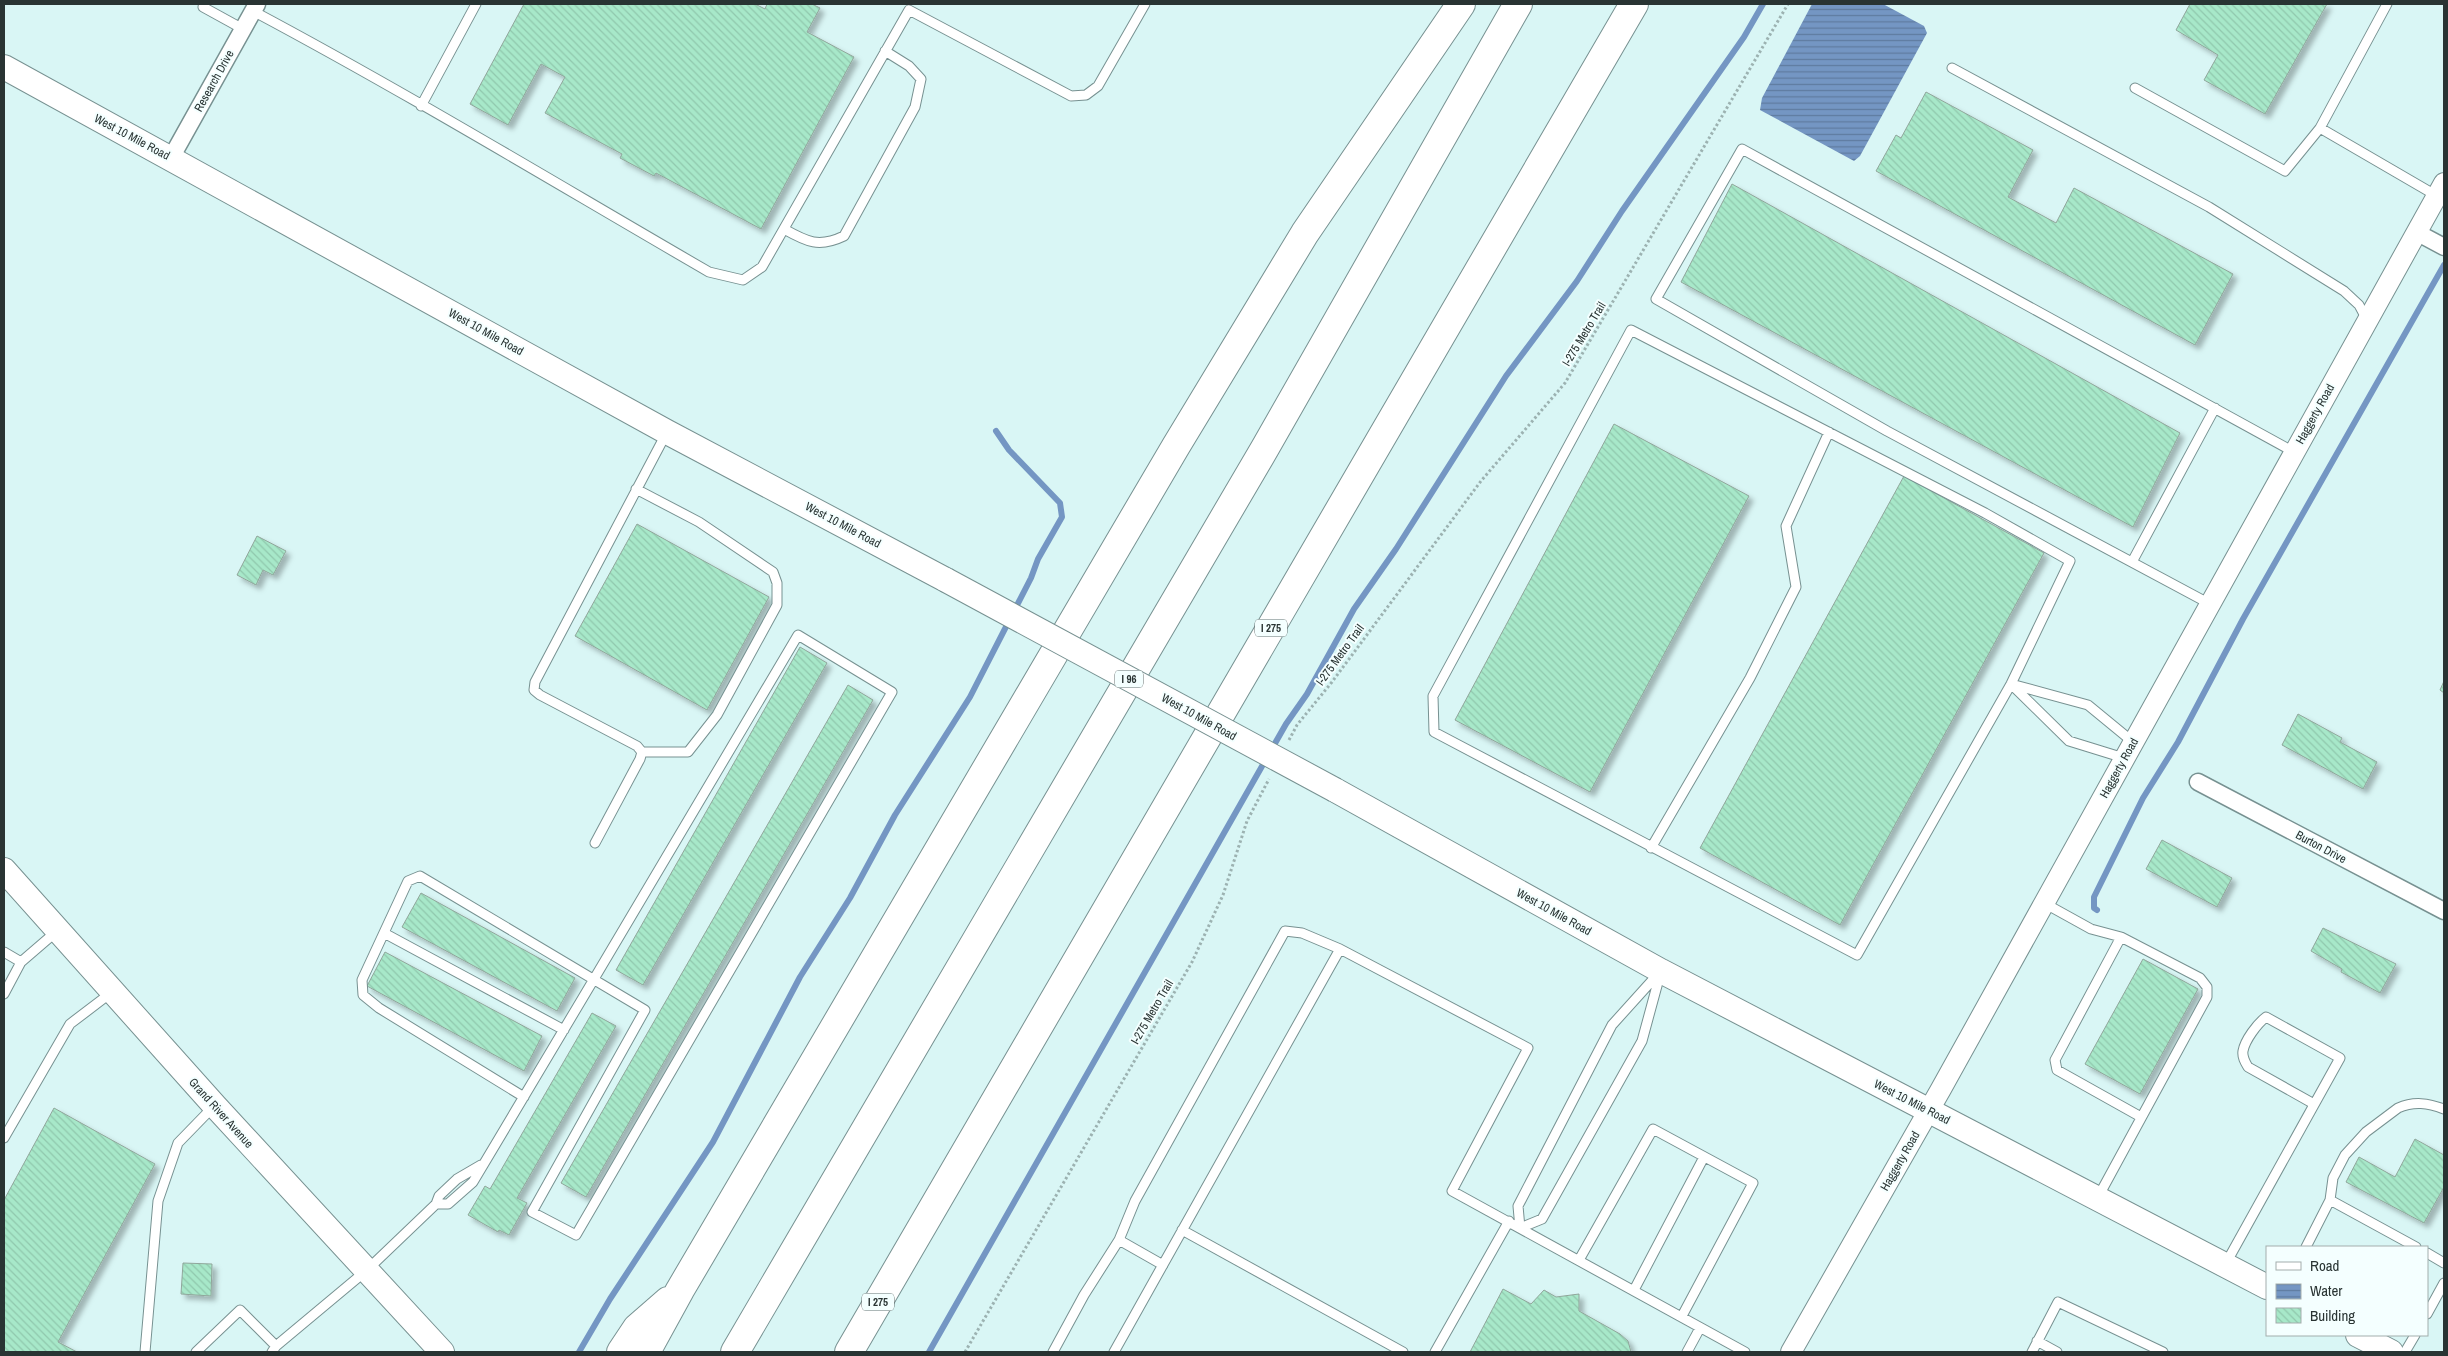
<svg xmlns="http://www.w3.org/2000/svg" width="2448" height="1356" font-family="'Archivo Narrow',sans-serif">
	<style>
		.water { fill: url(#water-rules) }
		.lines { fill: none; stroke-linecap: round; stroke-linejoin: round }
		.stream { stroke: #7496c3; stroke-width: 6 }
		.building { fill: url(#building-back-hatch); stroke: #90a69b; filter: url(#shadow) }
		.service-casing { stroke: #779191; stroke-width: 11 }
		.minor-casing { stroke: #779191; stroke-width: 19 }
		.tertiary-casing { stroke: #779191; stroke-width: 22 }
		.secondary-casing { stroke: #779191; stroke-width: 26 }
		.motorway-casing { stroke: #779191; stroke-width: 30 }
		.path { stroke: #9cb2b1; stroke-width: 3; stroke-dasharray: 2.5 2.5; stroke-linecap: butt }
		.service { stroke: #fff; stroke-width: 9 }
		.minor { stroke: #fff; stroke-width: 16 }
		.tertiary { stroke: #fff; stroke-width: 20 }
		.secondary { stroke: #fff; stroke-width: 24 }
		.motorway { stroke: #fff; stroke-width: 28 }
		.secondary-bridge-casing { stroke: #779191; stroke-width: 26; stroke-linecap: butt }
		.secondary-bridge { stroke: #fff; stroke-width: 24 }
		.labels { text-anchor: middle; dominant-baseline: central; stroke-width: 4; stroke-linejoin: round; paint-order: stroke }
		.shield { fill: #f4ffff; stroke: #667170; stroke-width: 1 }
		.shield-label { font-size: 11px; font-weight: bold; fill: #293433 }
		.street-label { font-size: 12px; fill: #293433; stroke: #f4ffff }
	</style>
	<defs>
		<pattern id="water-rules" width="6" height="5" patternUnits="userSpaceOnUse" patternTransform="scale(1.25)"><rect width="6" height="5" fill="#7496c3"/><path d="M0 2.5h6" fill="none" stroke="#5f7b9f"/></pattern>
		<pattern id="building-back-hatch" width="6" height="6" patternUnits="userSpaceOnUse" patternTransform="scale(1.25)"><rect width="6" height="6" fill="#a7e8c9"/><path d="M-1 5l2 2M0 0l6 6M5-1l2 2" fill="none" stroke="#90c8ad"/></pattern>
		<filter id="shadow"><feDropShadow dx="4.5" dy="4.5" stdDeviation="2.5" flood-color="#0004"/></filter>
	</defs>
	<rect width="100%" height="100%" fill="#d9f6f5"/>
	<!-- water -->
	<path class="water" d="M1812,4H1883L1924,26L1927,33L1860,156L1854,161L1760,110L1762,98Z"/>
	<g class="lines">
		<!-- stream -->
		<path class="stream" d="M2097,910L2094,908V897L2143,798L2178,742L2243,619L2444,265
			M579,1352L610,1299L713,1142L800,977L850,898L895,815L970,697L1031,578L1038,559L1062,517L1060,503L1009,450L996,431
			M929,1352L1286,724L1307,694L1354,609L1396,549L1506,376L1577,281L1622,211L1744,37L1763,4"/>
	</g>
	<!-- building -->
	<path class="building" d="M524,4H755L765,9L767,4H812L820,8L807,32L854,57L761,229L656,173L654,176L620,158L622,154L545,113L565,77L541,64L508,125L470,104Z
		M2190,4H2327L2265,114L2204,80L2218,55L2176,30Z
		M1926,92L2033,150L2008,197L2056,223L2074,188L2233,274L2195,345L1876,171L1896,135L1901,138Z
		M1732,184L2180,433L2133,527L1681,282Z
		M1614,424L1749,496L1590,792L1455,720Z
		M1904,476L2044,553L1840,925L1700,848Z
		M637,524L769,597L707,710L575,636Z
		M257,536L286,551L273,575L263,570L256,585L237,575Z
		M800,647L827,663L643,985L616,970Z
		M2444,681V693L2440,690Z
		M848,685L873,700L586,1197L561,1183Z
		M2298,714L2342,738L2340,742L2377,762L2363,789L2282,745Z
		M2162,840L2232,878L2217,907L2146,869Z
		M421,893L575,978L557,1011L402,927Z
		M2323,928L2396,964L2380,993L2341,972L2342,969L2311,951Z
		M385,952L542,1036L524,1071L367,986Z
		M2143,959L2198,989L2140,1094L2085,1064Z
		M592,1013L616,1026L517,1198L527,1203L509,1235L499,1230L498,1232L468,1215L485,1186L490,1189Z
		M54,1108L155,1164L58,1342L77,1352H4V1200Z
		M2415,1139L2444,1155V1187L2424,1223L2346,1182L2359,1157L2395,1177Z
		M183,1263L212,1264L211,1296L181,1294Z
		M1503,1289L1531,1304L1544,1290L1556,1297L1579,1294V1311L1620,1334L1628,1341L1631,1352H1470Z"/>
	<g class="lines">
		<!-- service casing -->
		<g class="service-casing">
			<path id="service" d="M2387,4L2320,128L2437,196
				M203,7L243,29
				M253,11C407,93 557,184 709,272L743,280L762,267L909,10L1071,96L1086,95L1098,86L1145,4
				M1952,68L2209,207L2344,291L2359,305L2367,320
				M2135,88L2285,171L2320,128
				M421,106L476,4
				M784,229C807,242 819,248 844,236L915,107L921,79L909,66L885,51
				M1631,330L1985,513L2070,561L2011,684L1857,955L1434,732L1433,696Z
				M636,489L699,522L773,572L777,583V605L717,715L688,752H642
				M2132,562L2215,408
				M2210,604L1887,431L1656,299L1742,149L2294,452
				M2124,758L2069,741L2011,684L2088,705L2133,742
				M595,843L640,759L642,752L637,746L540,695L534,690L535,682L667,432
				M1651,848L1750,678L1796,587L1786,526L1829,432
				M2044,903L2091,929L2121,937L2200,978L2207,987V997L2097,1199
				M384,933L564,1030
				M2121,937L2055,1060L2057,1070L2141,1117
				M4,952L21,962
				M4,994L21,962L57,931
				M4,1138L70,1024L112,992
				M2330,1200L2416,1247
				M436,1204H448L473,1182L594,979L798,635L892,692L576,1235L532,1212L645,1010L420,876L408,881L362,980L363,995L379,1008L524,1097
				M1520,1228L1542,1219L1642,1041L1661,971
				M1520,1228L1518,1206L1612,1025L1658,974
				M1182,1230L1403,1352
				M2306,1247L2330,1200L2333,1178L2345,1155L2366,1132L2398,1108C2414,1101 2428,1103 2444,1109
				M2427,1253L2444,1263
				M1579,1260L1653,1129L1753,1183L1682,1316
				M1163,1265L1119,1240L1135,1201L1285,931L1302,933L1340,949
				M2225,1265L2340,1058L2266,1017C2257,1024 2245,1040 2243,1051C2242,1057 2245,1062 2248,1067L2314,1104
				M1634,1290L1704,1157
				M2427,1314L2444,1283
				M2037,1341L2057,1352
				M145,1352L158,1201L178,1143L214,1106
				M196,1352L240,1310L276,1346
				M272,1352L276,1346L367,1270L436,1204L439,1196L457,1179L481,1165
				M1053,1352L1084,1295L1119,1240
				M1114,1352L1340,949L1528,1048L1452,1191L1745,1352
				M1435,1352L1509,1221
				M1687,1352L1700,1328
				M2032,1352L2058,1302L2163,1352
				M2405,1352L2415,1335"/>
		</g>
		<!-- minor casing -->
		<g class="minor-casing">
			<path id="minor" d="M171,158L257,4
				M2416,232L2444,247
				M2198,782L2444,911"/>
		</g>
		<!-- tertiary casing -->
		<g class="tertiary-casing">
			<path id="tertiary" d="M1791,1352L1941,1089L2444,183"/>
		</g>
		<!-- secondary casing -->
		<g class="secondary-casing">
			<path id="secondary" d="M4,67L667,432L946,580
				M1335,790L1661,971L2267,1287
				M4,870L215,1106L442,1352
				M2358,1335L2391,1352"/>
		</g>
		<!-- motorway casing -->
		<g class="motorway-casing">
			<path id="motorway" d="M621,1352L637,1328L668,1301
				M646,1352L680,1290L1176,446L1305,233L1461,4
				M735,1352L1265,448L1518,4
				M849,1352L1634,4"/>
		</g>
		<!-- path -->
		<path class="path" d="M1289,740L1297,725L1332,682L1481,481L1565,383L1788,4
			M965,1352L1192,962L1223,895L1247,821L1269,779"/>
		<!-- service -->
		<use href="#service" class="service"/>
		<!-- minor -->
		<use href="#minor" class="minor"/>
		<!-- tertiary -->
		<use href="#tertiary" class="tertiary"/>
		<!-- secondary -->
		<use href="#secondary" class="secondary"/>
		<!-- motorway -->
		<use href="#motorway" class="motorway"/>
		<!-- secondary-bridge casing -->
		<g class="secondary-bridge-casing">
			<path id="secondary-bridge" d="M946,580L1335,790"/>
		</g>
		<!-- secondary-bridge -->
		<use href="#secondary-bridge" class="secondary-bridge"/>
	</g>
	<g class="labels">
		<!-- shield labels -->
		<g class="shield">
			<rect x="1255" y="619.5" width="32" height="17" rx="4"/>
			<rect x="1115" y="670.5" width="28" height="17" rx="4"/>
			<rect x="862" y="1293.5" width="32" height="17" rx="4"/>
		</g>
		<g class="shield-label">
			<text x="1271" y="628">I 275</text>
			<text x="1129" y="679">I 96</text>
			<text x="878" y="1302">I 275</text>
		</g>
		<!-- street labels -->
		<g class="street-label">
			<text transform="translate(214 81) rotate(-61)">Research Drive</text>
			<text transform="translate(132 137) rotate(28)">West 10 Mile Road</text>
			<text transform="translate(486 332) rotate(29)">West 10 Mile Road</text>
			<text transform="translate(1584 334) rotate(-59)">I-275 Metro Trail</text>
			<text transform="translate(2315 414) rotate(-61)">Haggerty Road</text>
			<text transform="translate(843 525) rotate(28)">West 10 Mile Road</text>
			<text transform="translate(1340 655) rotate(-54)">I-275 Metro Trail</text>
			<text transform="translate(1199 717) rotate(29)">West 10 Mile Road</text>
			<text transform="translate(2119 768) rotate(-61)">Haggerty Road</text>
			<text transform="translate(2321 847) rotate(28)">Burton Drive</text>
			<text transform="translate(1554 912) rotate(29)">West 10 Mile Road</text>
			<text transform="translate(1152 1012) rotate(-60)">I-275 Metro Trail</text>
			<text transform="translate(1912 1102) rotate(27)">West 10 Mile Road</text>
			<text transform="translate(221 1113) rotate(48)">Grand River Avenue</text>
			<text transform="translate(1900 1161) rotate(-60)">Haggerty Road</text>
		</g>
	</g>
	<!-- border -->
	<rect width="2448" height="1356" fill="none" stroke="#293433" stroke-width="10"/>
	<!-- legend -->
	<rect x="2266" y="1246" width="162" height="90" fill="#f4ffff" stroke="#a3aead"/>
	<rect x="2276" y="1262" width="25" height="8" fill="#ffffff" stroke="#a3aead"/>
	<text x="2310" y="1271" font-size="15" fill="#293433">Road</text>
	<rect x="2276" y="1284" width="25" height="15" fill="url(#water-rules)" stroke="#a3aead"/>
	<text x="2310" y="1296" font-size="15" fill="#293433">Water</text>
	<rect x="2276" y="1308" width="25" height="15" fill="url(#building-back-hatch)" stroke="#a3aead"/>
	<text x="2310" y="1321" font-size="15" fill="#293433">Building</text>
</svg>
